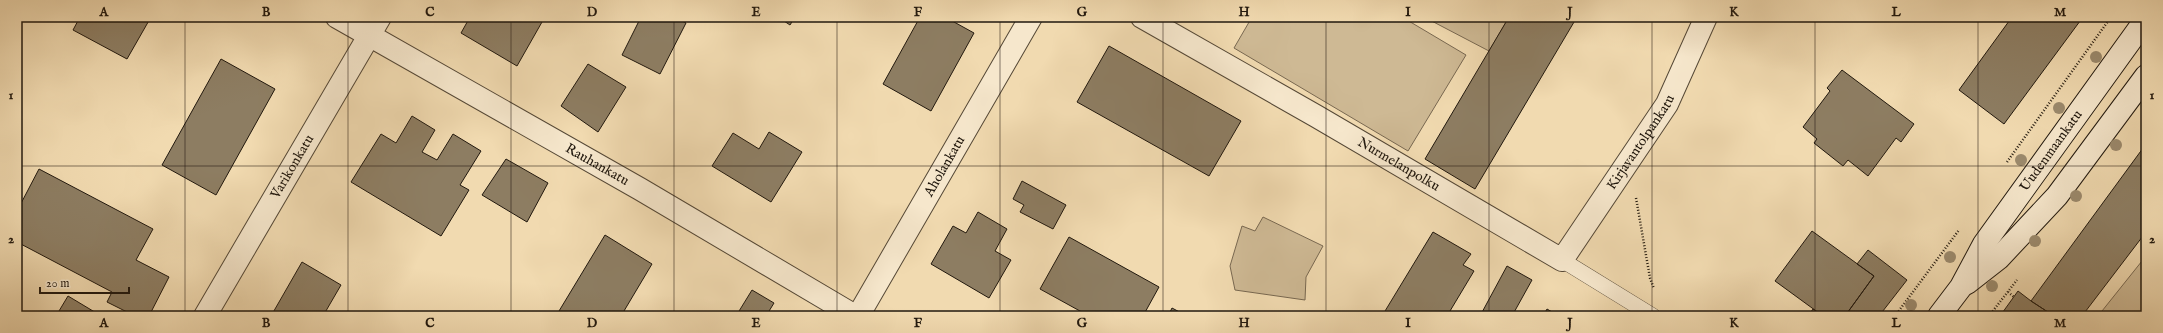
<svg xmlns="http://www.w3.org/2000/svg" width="2163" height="333" font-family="'IM FELL English',serif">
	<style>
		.green { fill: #ceb994; stroke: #786851 }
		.building { fill: #8d7d62; stroke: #21180e }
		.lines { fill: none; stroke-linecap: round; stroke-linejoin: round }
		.service-casing { stroke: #554836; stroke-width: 16 }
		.minor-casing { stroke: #554836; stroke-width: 24 }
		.secondary-casing { stroke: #21180e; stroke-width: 24 }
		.path { stroke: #21180e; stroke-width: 2.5; stroke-dasharray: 1 2; stroke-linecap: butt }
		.service { stroke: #f6e7cc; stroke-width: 15 }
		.minor { stroke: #f6e7cc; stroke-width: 22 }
		.secondary { stroke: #f6e7cc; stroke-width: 22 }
		.tree { fill: #9b8a6d }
		.grid { fill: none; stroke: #21180e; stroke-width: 1; stroke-opacity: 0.55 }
		.labels { text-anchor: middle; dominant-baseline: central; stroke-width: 3; stroke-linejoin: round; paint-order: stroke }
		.street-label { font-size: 14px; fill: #21180e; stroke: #f6e7cc }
		.neatline { fill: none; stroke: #21180e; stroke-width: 1.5 }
		.grid-label { font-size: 13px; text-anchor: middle; font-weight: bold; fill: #21180e }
	</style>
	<rect width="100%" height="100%" fill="#f1dab0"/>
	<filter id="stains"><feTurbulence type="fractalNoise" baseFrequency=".005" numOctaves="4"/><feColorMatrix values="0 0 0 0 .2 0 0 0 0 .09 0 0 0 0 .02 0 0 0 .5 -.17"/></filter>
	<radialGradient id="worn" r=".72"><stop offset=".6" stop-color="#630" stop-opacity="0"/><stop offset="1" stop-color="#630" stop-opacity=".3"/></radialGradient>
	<!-- green -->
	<path class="green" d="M1252,17H1402L1466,55L1408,151L1234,48Z
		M1424,17H1509L1489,51Z
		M1263,217L1323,246L1306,277L1305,300L1235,290L1230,266L1242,226L1255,231Z
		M2146,256V316H2098Z"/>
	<!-- building -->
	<path class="building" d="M80,17H151L127,59L73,30Z
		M470,17H533L542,22L517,66L461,33Z
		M641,17H675L686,23L660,74L622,55Z
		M778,17H795L790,25Z
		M920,17H945L974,33L931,111L883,84Z
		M1509,17H1577L1475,189L1425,159Z
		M2012,17H2083L2004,124L1959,90Z
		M1109,46L1241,121L1209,176L1077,102Z
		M221,59L275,89L216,195L162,165Z
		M588,64L626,87L598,132L561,106Z
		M1842,70L1914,124L1901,142L1896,138L1868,176L1848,160L1843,166L1814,143L1817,139L1803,127L1830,91L1827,88Z
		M412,116L435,130L422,152L437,160L453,134L481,151L460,185L469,190L441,236L351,182L381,134L396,143Z
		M769,132L802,152L771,202L712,166L733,133L759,149Z
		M2146,144V232L2082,316H2054L2031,301Z
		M506,159L548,183L527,222L482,195Z
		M39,169L153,229L136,260L169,277L149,316H135L107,302L112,292L17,242V211Z
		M1022,181L1066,205L1053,229L1020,212L1024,205L1013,199Z
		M978,212L1007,229L995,251L1011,260L989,298L931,264L953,226L966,233Z
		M1812,231L1874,276L1845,316H1823L1775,281Z
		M1433,232L1471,254L1463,265L1474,271L1447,316H1382Z
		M605,235L652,264L621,316H556Z
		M1069,237L1159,287L1143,316H1089L1040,289Z
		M1868,250L1907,280L1879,316H1845L1874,276L1857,264Z
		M302,262L341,285L323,316H271Z
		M1507,266L1532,280L1512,316H1480Z
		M752,290L774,303L766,316H736Z
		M2018,291L2031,301L2054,316H2000Z
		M68,296L98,314L97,316H56Z
		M1172,308L1187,316H1168Z
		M1547,309L1559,316H1543Z
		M1813,309L1823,316H1808Z
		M1022,312L1028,316H1020Z"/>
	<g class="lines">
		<!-- service casing -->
		<g class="service-casing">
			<path id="service" d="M1562,260L1653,316"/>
		</g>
		<!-- minor casing -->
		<g class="minor-casing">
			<g id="minor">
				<path id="s1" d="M337,17L640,189L855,316"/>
				<path id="s2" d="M1142,17L1316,116L1562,260L1667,104L1706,17"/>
				<path id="s3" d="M205,316L380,17"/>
				<path id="s4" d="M858,316L1031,17"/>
			</g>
		</g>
		<!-- secondary casing -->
		<g class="secondary-casing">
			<g id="secondary">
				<path d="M1967,283L1999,258L2057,196L2146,76"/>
				<path id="s5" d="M1939,316L1961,287L1984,244L2146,19"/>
			</g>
		</g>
		<!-- path -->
		<path class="path" d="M2007,162L2111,17
			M1636,198L1650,278L1654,289
			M2008,292L2014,297
			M1895,316L1959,230
			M1989,316L2017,280"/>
		<!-- service -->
		<use href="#service" class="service"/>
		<!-- minor -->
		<use href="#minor" class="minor"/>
		<!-- secondary -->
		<use href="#secondary" class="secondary"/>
	</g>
	<!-- trees -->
	<g class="tree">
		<circle cx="2096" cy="57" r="6"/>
		<circle cx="2059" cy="108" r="6"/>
		<circle cx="2116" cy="145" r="6"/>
		<circle cx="2021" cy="160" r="6"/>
		<circle cx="2076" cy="196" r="6"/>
		<circle cx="2035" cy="241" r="6"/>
		<circle cx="1950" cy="257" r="6"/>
		<circle cx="1992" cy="286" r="6"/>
		<circle cx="1911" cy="305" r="6"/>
	</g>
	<!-- grid -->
	<path class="grid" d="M185,17V316M348,17V316M511,17V316M674,17V316M837,17V316M1000,17V316M1163,17V316M1326,17V316M1489,17V316M1652,17V316M1815,17V316M1978,17V316M17,166H2146"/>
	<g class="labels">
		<!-- street labels -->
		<g class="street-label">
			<text stroke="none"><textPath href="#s2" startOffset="627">Kirjavantolpankatu</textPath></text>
			<text stroke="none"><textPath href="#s5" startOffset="200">Uudenmaankatu</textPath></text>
			<text stroke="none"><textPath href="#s2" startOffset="296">Nurmelanpolku</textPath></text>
			<text stroke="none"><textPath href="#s1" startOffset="299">Rauhankatu</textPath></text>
			<text stroke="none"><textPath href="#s3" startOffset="173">Varikonkatu</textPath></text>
			<text stroke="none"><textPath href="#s4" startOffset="173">Aholankatu</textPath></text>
		</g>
	</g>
	<!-- margin -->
	<rect width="2163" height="333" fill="none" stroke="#f1dab0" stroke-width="44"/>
	<!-- scale -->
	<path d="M40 287v6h89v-6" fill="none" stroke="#21180e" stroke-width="2"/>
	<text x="46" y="287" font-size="12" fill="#21180e" stroke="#f6e7cc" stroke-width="3" paint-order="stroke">20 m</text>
	<rect x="22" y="22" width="2119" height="289" class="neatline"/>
	<g class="grid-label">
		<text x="104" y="16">A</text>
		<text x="266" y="16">B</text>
		<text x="430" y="16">C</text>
		<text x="592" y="16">D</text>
		<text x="756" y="16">E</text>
		<text x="918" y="16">F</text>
		<text x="1082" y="16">G</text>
		<text x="1244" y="16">H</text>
		<text x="1408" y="16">I</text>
		<text x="1570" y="16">J</text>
		<text x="1734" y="16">K</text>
		<text x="1896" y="16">L</text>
		<text x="2060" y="16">M</text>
		<text x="11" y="99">1</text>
		<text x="2152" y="99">1</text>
		<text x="11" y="243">2</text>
		<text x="2152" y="243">2</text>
		<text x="104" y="327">A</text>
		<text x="266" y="327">B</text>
		<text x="430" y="327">C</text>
		<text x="592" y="327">D</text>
		<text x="756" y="327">E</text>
		<text x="918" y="327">F</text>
		<text x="1082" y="327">G</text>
		<text x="1244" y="327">H</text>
		<text x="1408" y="327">I</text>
		<text x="1570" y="327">J</text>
		<text x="1734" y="327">K</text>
		<text x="1896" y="327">L</text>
		<text x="2060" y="327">M</text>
	</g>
	<rect width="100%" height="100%" filter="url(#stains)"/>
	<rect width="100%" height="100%" fill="url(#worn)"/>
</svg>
